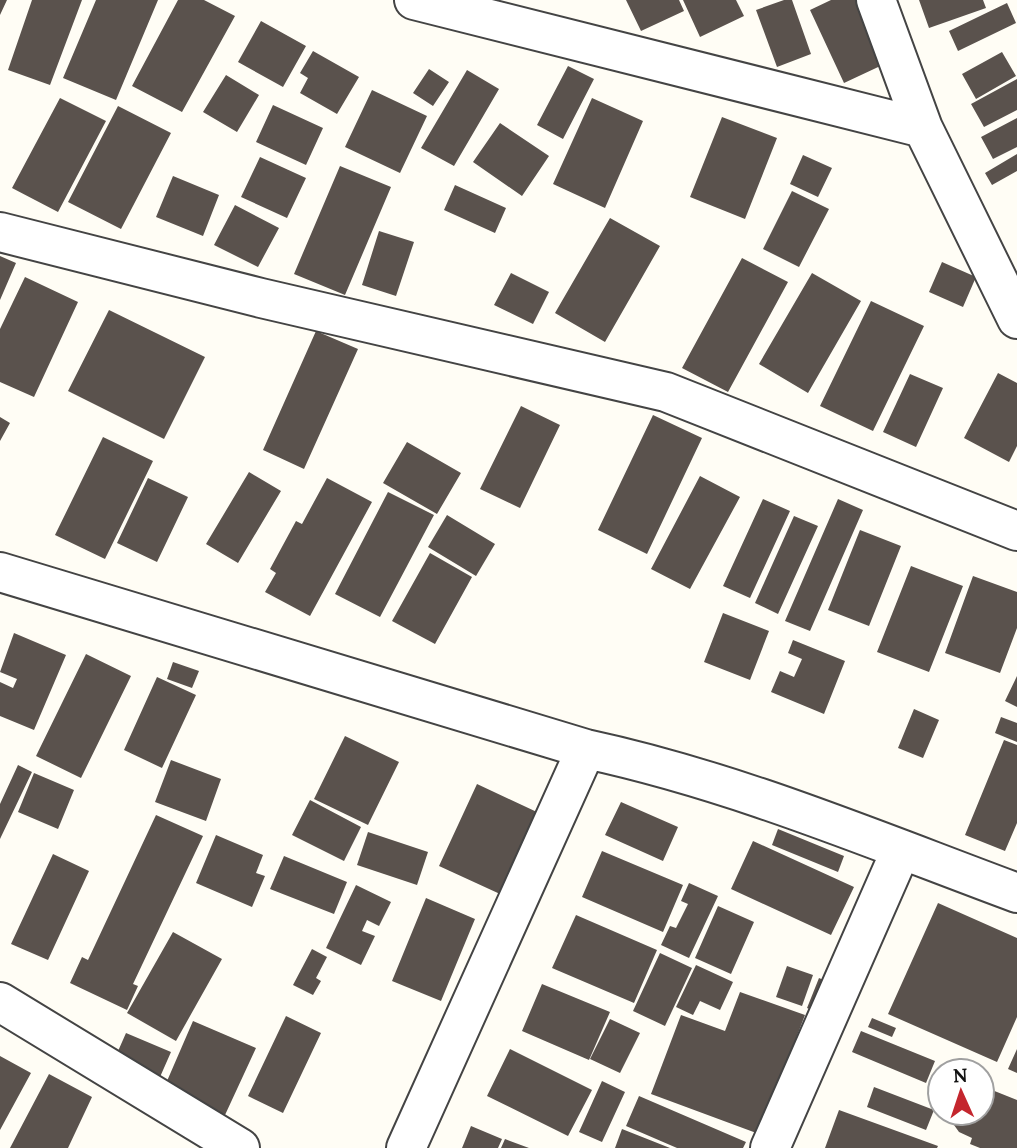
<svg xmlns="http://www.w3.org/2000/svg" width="1017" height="1148" font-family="Lora,serif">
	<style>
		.building { fill: #5a524d }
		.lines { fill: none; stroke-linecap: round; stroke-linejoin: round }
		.minor-casing { stroke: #444; stroke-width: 42 }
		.minor { stroke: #fff; stroke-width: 38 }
	</style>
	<rect width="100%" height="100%" fill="#fffdf5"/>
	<!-- building -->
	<path class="building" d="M0,0H7L0,15Z
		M32,0H82L50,85L8,70Z
		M96,0H158L116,100L63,78Z
		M178,0H204L235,16L182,112L132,86Z
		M626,0H679L684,11L641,31Z
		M683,0H736L744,16L700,37Z
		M784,0H792L811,54L777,67L756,10Z
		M831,0H862L891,61L844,83L810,10Z
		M919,0H983L986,8L929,28Z
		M1007,3L1016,23L958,51L949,31Z
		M261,21L306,46L283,87L238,62Z
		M313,51L359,77L337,114L300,93L308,78L300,73Z
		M1002,52L1016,76L976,99L962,74Z
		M568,66L594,79L563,139L537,125Z
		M429,69L449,82L433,106L413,93Z
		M467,70L499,89L454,166L421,148Z
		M226,75L259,95L237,132L203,112Z
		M1017,79V110L984,127L971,104Z
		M372,90L427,116L400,173L345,147Z
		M60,98L106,121L58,212L12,188Z
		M592,98L643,121L605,208L553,184Z
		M273,105L323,128L306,165L256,142Z
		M118,106L171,133L121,229L68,202Z
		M722,117L777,138L745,219L690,197Z
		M1017,118V147L993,159L981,137Z
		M500,123L549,156L522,196L473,162Z
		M1017,154V171L992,185L985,173Z
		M803,155L832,168L818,197L790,184Z
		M260,157L306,178L287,218L241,197Z
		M340,166L391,187L345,295L294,274Z
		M173,176L219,195L203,236L156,217Z
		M455,185L506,208L495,233L444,210Z
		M792,191L829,209L799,267L763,249Z
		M235,205L279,228L258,267L214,245Z
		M610,218L660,246L605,342L555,313Z
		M379,231L414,242L396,296L362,285Z
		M0,256L16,263L0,300Z
		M742,258L788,282L728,392L682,368Z
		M942,262L976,277L963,307L929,292Z
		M511,273L549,292L533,324L494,305Z
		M812,273L861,301L808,393L759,364Z
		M25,277L78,302L34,397L0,382V329Z
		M871,301L924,326L873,431L820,406Z
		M109,310L205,357L164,439L68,391Z
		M316,331L358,349L304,469L263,450Z
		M998,373L1017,383V446L1009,462L964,438Z
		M910,374L943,388L916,447L883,432Z
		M521,406L560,425L520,508L480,489Z
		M653,415L702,438L647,554L598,530Z
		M0,417L10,423L0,441Z
		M103,437L153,461L105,559L55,535Z
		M407,442L461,473L437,514L383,483Z
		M249,472L281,491L238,563L206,544Z
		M700,476L740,497L690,589L651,569Z
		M148,478L188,497L157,562L117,543Z
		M327,478L372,502L310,616L265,592L276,573L270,569L296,521L302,524Z
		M388,492L434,515L380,617L335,594Z
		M763,499L790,511L750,598L723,586Z
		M838,499L863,510L810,631L785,621Z
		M447,515L495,544L476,576L428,547Z
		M794,516L818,526L778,614L755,603Z
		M860,530L901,546L869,626L828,610Z
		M430,553L472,577L435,644L392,621Z
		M911,566L963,586L929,672L877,652Z
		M973,576L1017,592V628L1000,673L945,653Z
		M723,613L769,631L750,680L704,662Z
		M14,633L66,655L34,730L0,716V682L13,688L17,679L0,672Z
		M793,640L845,661L824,714L771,692L780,671L794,677L802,659L788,653Z
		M86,654L131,676L81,778L36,756Z
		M173,662L199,671L192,688L167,679Z
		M1017,676V707L1005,701Z
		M157,677L196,695L162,768L124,750Z
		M914,709L939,720L923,758L898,748Z
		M1001,717L1017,723V742L995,733Z
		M345,736L399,762L368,825L314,799Z
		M1004,740L1017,745V823L1005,851L965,835Z
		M171,760L221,779L206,821L155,802Z
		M18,765L32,772L0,839V804Z
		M34,773L74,790L58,829L18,812Z
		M477,784L539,813L500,894L439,866Z
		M310,800L361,827L344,861L292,835Z
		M621,802L678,827L663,861L605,835Z
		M156,815L203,836L133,984L138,986L127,1010L70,983L82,957L88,960Z
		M778,829L844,856L838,872L772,845Z
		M368,832L428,852L417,885L357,865Z
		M216,835L263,855L256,873L265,876L252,907L196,883Z
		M753,841L854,887L831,935L731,889Z
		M602,851L683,885L663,932L582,897Z
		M53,854L89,871L48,960L11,944Z
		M284,856L347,882L334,914L270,889Z
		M689,883L718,896L689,958L661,945L670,926L676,928L688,904L681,901Z
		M356,885L391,902L379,926L367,920L362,931L375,936L361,965L326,948Z
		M426,898L475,919L441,1001L392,981Z
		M938,903L1017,938V1017L997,1062L888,1014Z
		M718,906L754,922L731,974L695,958Z
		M576,915L657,950L634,1003L552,968Z
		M173,932L222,959L176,1041L127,1013Z
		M312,949L327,957L316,978L321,981L313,995L293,985Z
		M660,953L692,968L665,1026L633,1011Z
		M696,965L733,982L720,1010L700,1001L693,1015L676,1007Z
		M787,966L813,975L802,1006L776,997Z
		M819,978L835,985L824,1015L807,1008Z
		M542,984L610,1012L589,1060L522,1031Z
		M740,992L805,1015L759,1134L651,1094L681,1015L725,1031Z
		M286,1016L321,1033L283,1113L248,1096Z
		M872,1018L896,1028L892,1037L868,1027Z
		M610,1019L640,1033L620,1073L590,1059Z
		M193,1021L256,1048L225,1115L164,1088Z
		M861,1031L935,1061L926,1083L852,1052Z
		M126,1033L171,1052L160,1077L115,1058Z
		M510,1049L592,1090L568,1136L487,1096Z
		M1017,1049V1073L1008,1069Z
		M0,1056L31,1073L0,1130Z
		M49,1074L92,1097L68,1148H10Z
		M602,1081L625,1092L602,1142L579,1132Z
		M874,1087L934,1110L926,1130L867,1107Z
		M992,1090L1017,1100V1148H980L970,1144L972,1138L959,1132L954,1125L953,1113H982V1093L989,1098Z
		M639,1096L746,1142L743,1148H677L626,1126Z
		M839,1110L938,1146L937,1148H825Z
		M471,1126L502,1139L498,1148H462Z
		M622,1129L670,1148H615Z
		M505,1139L529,1148H501Z"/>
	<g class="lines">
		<!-- minor casing -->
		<g class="minor-casing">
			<path id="minor" d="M414,0L923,128L1017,319
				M876,0L923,128
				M0,232L261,298L666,392L1017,531
				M0,572L586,749C735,781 874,840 1017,893
				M0,1002L240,1148
				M406,1148L586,749
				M770,1148L901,850"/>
		</g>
		<!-- minor -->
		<use href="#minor" class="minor"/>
	</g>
	<!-- north arrow -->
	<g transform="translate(961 1092) rotate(357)"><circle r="33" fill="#ffffff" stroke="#a0a0a0" stroke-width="2"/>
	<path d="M0-5L12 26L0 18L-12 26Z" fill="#c4262e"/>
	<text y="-10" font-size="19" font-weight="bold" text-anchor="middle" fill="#111111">N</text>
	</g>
</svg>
